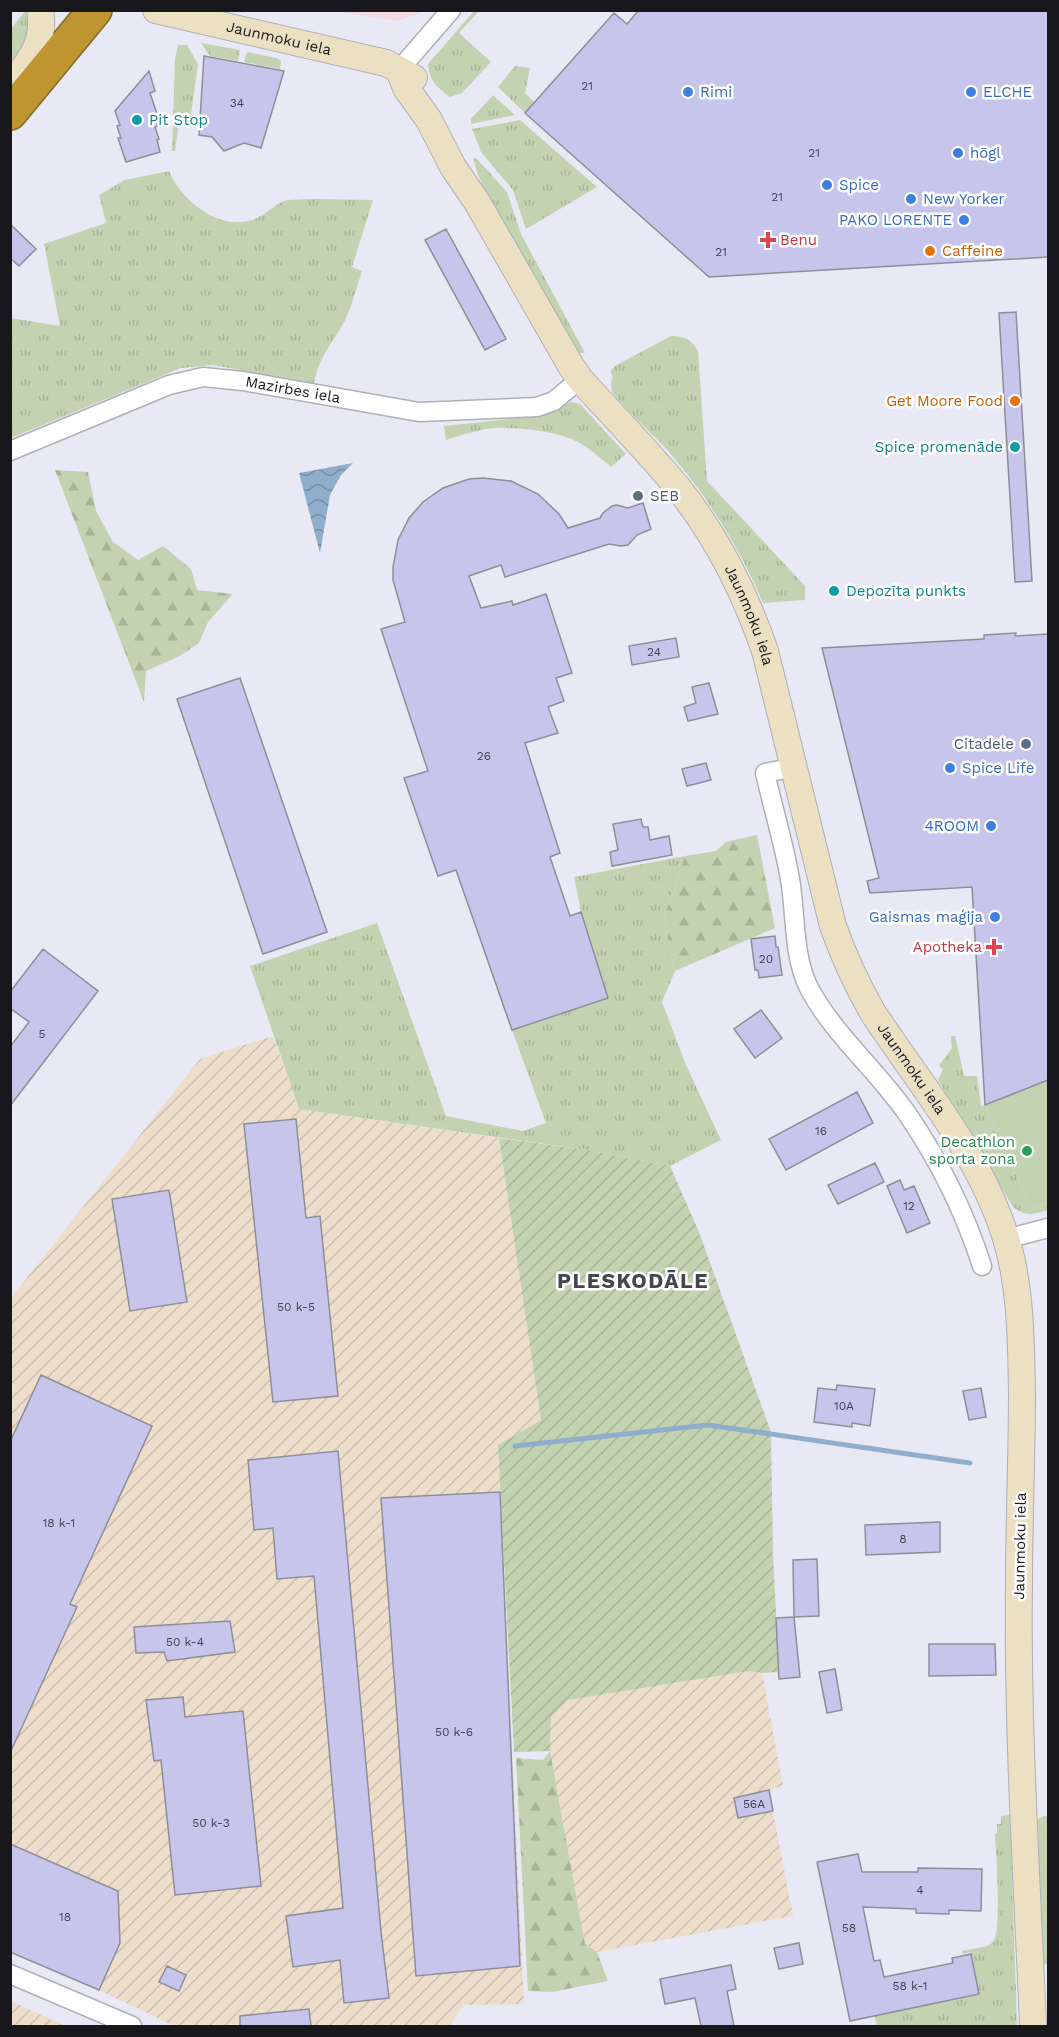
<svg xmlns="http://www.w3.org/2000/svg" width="1059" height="2037" font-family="'Work Sans',sans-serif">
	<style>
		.commercial { fill: #f2d9e0 }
		.industrial { fill: url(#industrial-furrows) }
		.grass { fill: url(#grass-tufts) }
		.forest { fill: url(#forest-firs) }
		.garden { fill: url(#garden-furrows) }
		.pitch { fill: #c3d2b1 }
		.water { fill: url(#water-waves) }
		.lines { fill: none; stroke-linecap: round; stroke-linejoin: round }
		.stream { stroke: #90aecc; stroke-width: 5 }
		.building { fill: #c8c5ec; stroke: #8e8e98; stroke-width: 1.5 }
		.street-casing { stroke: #aeafb9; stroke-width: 21 }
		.secondary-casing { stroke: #aeafb9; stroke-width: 28 }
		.highway-casing { stroke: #836a2a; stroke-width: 36 }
		.street { stroke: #fff; stroke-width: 18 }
		.secondary { stroke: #ebe0c1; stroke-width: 26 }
		.highway { stroke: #bd9631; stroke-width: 33 }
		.shop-dot { fill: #3f7fe0; stroke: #fff; stroke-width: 2 }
		.culture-dot { fill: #0f9aa8; stroke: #fff; stroke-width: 2 }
		.health-dot { fill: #e0444e; stroke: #fff; stroke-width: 2 }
		.food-dot { fill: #e8710a; stroke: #fff; stroke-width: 2 }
		.service-dot { fill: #5c6f8a; stroke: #fff; stroke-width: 2 }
		.leisure-dot { fill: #2e9e5b; stroke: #fff; stroke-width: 2 }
		.labels { text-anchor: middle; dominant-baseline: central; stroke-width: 5; stroke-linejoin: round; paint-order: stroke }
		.number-label { font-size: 12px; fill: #444350 }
		.street-label { font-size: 15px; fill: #18181c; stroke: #fff }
		.shop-label { font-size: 15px; fill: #366cbe; stroke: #fff; text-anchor: start }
		.culture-label { font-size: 15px; fill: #0d838f; stroke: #fff; text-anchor: start }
		.health-label { font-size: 15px; fill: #be3a42; stroke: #fff; text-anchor: start }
		.food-label { font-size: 15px; fill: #c56008; stroke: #fff; text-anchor: start }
		.service-label { font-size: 15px; fill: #4e5e75; stroke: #fff; text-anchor: start }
		.leisure-label { font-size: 15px; fill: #27864d; stroke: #fff; text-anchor: end }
		.district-label { font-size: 21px; font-weight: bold; letter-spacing: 1.5px; fill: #45464f; stroke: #fff }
	</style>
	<defs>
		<pattern id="industrial-furrows" width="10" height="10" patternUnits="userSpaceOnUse" patternTransform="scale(1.5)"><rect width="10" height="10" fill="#ecdecb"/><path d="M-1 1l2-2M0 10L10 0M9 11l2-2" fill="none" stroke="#cabeae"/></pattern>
		<pattern id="grass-tufts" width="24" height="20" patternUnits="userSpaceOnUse" patternTransform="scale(1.5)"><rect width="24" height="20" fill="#c3d2b1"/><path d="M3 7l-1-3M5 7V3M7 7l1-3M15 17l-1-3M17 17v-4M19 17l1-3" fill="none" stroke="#a7b498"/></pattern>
		<pattern id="forest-firs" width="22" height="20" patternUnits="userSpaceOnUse" patternTransform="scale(1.5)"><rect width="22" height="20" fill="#c3d2b1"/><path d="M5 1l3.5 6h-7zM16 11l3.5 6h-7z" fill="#a7b498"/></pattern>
		<pattern id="garden-furrows" width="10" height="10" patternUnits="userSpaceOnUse" patternTransform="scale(1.5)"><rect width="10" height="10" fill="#c3d2b1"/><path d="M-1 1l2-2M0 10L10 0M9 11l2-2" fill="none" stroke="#a7b498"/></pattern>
		<pattern id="water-waves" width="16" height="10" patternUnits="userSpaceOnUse" patternTransform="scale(1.5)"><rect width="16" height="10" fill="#90aecc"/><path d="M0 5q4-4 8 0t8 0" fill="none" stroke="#758da5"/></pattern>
	</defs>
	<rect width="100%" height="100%" fill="#e8e9f4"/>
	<!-- commercial -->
	<path class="commercial" d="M336,11H421L418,14L397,21Z"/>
	<!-- industrial -->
	<path class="industrial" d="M273,1036L299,1109L499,1138L541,1420L498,1445L524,2004L464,2005L449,2026H174L99,1990L11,1952V1298L200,1059Z
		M750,1671L762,1673L783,1785L769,1791L793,1916L597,1952L585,1944L550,1751L551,1716L568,1700Z
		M11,2001L65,2026H11Z"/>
	<!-- grass -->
	<path class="grass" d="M25,11H33L36,17L11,75V29Z
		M474,11H479L459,33L491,62L462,93L450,97C437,87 429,81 428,64Z
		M201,43L240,50L238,61L210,56Z
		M178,45H187L198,64L190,122H179L175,151H172L175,59Z
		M247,52L277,58L281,61L280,69L244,62Z
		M515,66L530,68L525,93L534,102L525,113L498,87Z
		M493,95L515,115L471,124V119Z
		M520,120L597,187L526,229L513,190L481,152L472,129Z
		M473,158L477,159L507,192L521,234L585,353H576L493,209L478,175Z
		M169,171C182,202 222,234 257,218C268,213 278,201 289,200C317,198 345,200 373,200L352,267L362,271C357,286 353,302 347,316C336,340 318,356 314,384L213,365L181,368L11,438V318L60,326L44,244L106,223L99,195L125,180Z
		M671,336C684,336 691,339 698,351L707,481L805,586V600L763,603C740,549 708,497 669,452C651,432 629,414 612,392L611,382L613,376L610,372L615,366Z
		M571,402L580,404L626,454L611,467C601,458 590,449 578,442C558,431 518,427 496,428C479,429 462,435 446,440L444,426L537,416Z
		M685,856L664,918L668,932V949L675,971L662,1002L686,1065L721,1140L670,1166L587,1150L299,1109L250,966L377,923L446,1116L523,1131L546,1123L512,1030L608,997L581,912L574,877Z
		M951,1036H955L964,1076H977L981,1106L985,1105L1026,1197L1033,1208L1048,1203V1210C1032,1214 1028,1218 1013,1207L938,1080L943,1069L939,1066L952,1048Z
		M1010,1815L1017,2025L1014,2026H877L875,2016L979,1994L971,1952L963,1954L962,1951C971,1949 987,1948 993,1942C1002,1933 996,1851 995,1834L997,1833V1824H1001V1816Z
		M1044,1816H1048V1964L1041,1965L1038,1819Z"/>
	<!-- forest -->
	<path class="forest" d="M55,470L88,472L96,511L113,542L138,560L163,546L191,569L197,590L233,594L208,622L199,643L178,657L146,671L144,702Z
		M757,835L775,928L675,971L668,949V932L664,918L685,856L716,851L726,842Z
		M550,1751L585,1944L597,1952L608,1981L552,1992L528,1991L516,1758L543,1760Z"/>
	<!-- garden -->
	<path class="garden" d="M499,1138L587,1150L670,1166L699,1232L771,1432L773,1554L779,1672L762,1673L749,1671L568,1700L551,1717L550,1751L514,1752L498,1445L541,1420Z"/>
	<!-- pitch -->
	<path class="pitch" d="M1048,1080V1203L1033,1208L1026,1197L985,1105Z"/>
	<!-- water -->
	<path class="water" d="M353,463L341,475L330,495L320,553L299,473Z"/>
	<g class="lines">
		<!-- stream -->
		<path class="stream" d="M515,1446L708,1425L970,1463"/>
	</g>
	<!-- building -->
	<path class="building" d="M639,10H1048V257L709,277L525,113L614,13L627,24Z
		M204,56L284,71L261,148L244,143L224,151L212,137L199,135Z
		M149,71L155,91L150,93L157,114L154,115L158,126L155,127L159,139L157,140L160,152L126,162L118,138H121L117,126L120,125L115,111Z
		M10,224L36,249L19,266L10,258Z
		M446,229L506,339L485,350L425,240Z
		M1016,312L1032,581L1015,582L999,313Z
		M483,478L511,481L538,494L559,514L568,528L600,518L603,513L612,506L617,505L628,508L643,503L651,529L637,535L628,545L621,546L609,544L505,577L501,565L469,576L481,608L512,601L513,605L546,594L572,673L556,678L564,701L548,707L558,733L525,743L560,853L550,857L570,916L581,912L608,998L512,1030L456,870L438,876L404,778L428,771L381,629L405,622L393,580V567L398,540L409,518L423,502L443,488L469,479Z
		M1016,633L1015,636L1048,634V1080L985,1105L972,887L870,893L867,881L879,878L822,648L984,639V635Z
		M676,638L679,657L632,665L629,646Z
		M240,678L327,932L263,954L177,699Z
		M709,683L718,714L688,721L684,707L696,703L692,687Z
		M706,763L711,780L687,786L682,769Z
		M641,819L643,827H648L650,840L669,836L672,855L612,866L610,852L618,850L613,824Z
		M775,936L776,947H778L782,975L759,978L758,970H755L751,939Z
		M43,949L98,991L10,1106V1047L29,1022L10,1008V992Z
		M761,1010L782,1038L755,1058L734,1029Z
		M857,1092L873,1123L786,1170L769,1139Z
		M296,1119L306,1218L320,1216L338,1396L273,1402L244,1124Z
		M875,1163L884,1182L838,1204L828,1185Z
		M900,1180L904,1190L914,1186L930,1223L907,1233L887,1186Z
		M169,1190L187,1302L130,1311L112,1199Z
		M41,1375L152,1426L70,1604L77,1607L10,1753V1442Z
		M837,1385L875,1389L870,1426L852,1423V1427L814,1422L818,1388L836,1390Z
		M981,1388L986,1417L969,1420L963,1391Z
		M338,1451L381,1932L389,1998L344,2003L340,1960L293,1967L286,1916L343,1908L314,1576L277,1579L273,1528L254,1530L248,1460Z
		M500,1492L520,1966L416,1976L381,1498Z
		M940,1522V1552L866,1555L865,1525Z
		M817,1559L819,1616L794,1617L793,1560Z
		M794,1617L800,1677L779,1679L776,1618Z
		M230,1621L235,1652L167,1661L164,1652L136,1653L134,1627Z
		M929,1644H995L996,1675L929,1676Z
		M835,1669L842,1710L827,1713L819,1672Z
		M183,1697L185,1717L243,1711L261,1886L175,1895L161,1760L154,1761L146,1700Z
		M769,1790L773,1811L738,1818L734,1798Z
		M10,1844L118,1891L120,1943L99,1990L10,1952Z
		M858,1854L862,1872H918V1868L982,1869L981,1911L949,1910V1914L916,1913V1909L863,1907L874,1961L880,1960L884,1977L953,1963L952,1958L971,1954L979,1994L850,2021L817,1862Z
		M799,1943L803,1964L779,1969L774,1948Z
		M731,1965L736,1989L727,1991L734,2026H701L695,1998L665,2004L660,1979Z
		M167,1966L186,1975L179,1991L159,1982Z
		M309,2009L311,2026H240V2016Z"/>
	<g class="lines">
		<!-- street casing -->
		<g class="street-casing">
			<g id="street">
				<path d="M399,70L451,10"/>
				<path id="s1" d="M10,451L169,385L203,377L243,381L419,412L537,407L554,401L580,379"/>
				<path d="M795,767L765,773C773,808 784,844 790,879C796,914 793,955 808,986C831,1032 879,1072 908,1115C940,1162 965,1213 982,1266"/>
				<path d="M1006,1239L1048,1228"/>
				<path d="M10,1974L132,2026"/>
			</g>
		</g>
		<!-- secondary casing -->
		<g class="secondary-casing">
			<g id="secondary">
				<path id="s2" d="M156,10L386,63L414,78"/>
				<path id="s3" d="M399,70L406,88L429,120L453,167L477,202L571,366L580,379C613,416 648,451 679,489C717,537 745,593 765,651L833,926C844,957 857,985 873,1013C920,1084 979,1153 1005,1235C1021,1285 1021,1340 1022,1392C1022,1456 1019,1519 1019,1582C1017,1730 1027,1879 1033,2026"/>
				<path d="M10,86C29,62 46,43 40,10"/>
			</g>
		</g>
		<!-- highway casing -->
		<g class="highway-casing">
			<path id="highway" d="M10,113L95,10"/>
		</g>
		<!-- street -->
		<use href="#street" class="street"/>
		<!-- secondary -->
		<use href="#secondary" class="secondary"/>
		<!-- highway -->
		<use href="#highway" class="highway"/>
	</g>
	<!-- markers -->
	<g class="shop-dot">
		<circle cx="688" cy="92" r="6"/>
		<circle cx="971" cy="92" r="6"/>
		<circle cx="958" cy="153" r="6"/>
		<circle cx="827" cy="185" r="6"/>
		<circle cx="911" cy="199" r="6"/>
		<circle cx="964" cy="220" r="6"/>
		<circle cx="950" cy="768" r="6"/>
		<circle cx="991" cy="826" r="6"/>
		<circle cx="995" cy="917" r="6"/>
	</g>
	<g class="culture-dot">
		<circle cx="137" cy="120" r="6"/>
		<circle cx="1015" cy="447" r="6"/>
		<circle cx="834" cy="591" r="6"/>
	</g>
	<g class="health-dot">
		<path d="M765 231h6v6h6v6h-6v6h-6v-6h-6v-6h6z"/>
		<path d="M991 938h6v6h6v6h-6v6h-6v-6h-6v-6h6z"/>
	</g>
	<g class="food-dot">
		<circle cx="930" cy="251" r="6"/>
		<circle cx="1015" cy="401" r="6"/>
	</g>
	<g class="service-dot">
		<circle cx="638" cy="496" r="6"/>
		<circle cx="1026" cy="744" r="6"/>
	</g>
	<circle class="leisure-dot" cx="1027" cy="1151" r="6"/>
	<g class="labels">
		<!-- number labels -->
		<g class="number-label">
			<text x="587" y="86">21</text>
			<text x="237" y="103">34</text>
			<text x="814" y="153">21</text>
			<text x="777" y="197">21</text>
			<text x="721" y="252">21</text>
			<text x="654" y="652">24</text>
			<text x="484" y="756">26</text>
			<text x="766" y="959">20</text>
			<text x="42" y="1034">5</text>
			<text x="821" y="1131">16</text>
			<text x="909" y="1206">12</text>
			<text x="296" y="1307">50 k-5</text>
			<text x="844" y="1406">10A</text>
			<text x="59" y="1523">18 k-1</text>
			<text x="903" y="1539">8</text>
			<text x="185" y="1642">50 k-4</text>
			<text x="454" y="1732">50 k-6</text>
			<text x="754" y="1804">56A</text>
			<text x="211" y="1823">50 k-3</text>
			<text x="920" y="1890">4</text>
			<text x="65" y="1917">18</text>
			<text x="849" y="1928">58</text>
			<text x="910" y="1986">58 k-1</text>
		</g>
		<!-- street labels -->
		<g class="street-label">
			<text stroke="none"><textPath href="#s2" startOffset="126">Jaunmoku iela</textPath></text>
			<text stroke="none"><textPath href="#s1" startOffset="298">Mazirbes iela</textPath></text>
			<text stroke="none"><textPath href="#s3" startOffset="652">Jaunmoku iela</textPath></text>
			<text stroke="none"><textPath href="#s3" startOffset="1138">Jaunmoku iela</textPath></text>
			<text transform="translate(1020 1546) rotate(-89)">Jaunmoku iela</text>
		</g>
		<!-- shop labels -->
		<g class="shop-label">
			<text x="700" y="92">Rimi</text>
			<text x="983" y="92">ELCHE</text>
			<text x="970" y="153">hōgl</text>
			<text x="839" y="185">Spice</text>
			<text x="923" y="199">New Yorker</text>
			<text x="952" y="220" text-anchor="end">PAKO LORENTE</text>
			<text x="962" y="768">Spice Life</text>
			<text x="979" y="826" text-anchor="end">4ROOM</text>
			<text x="983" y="917" text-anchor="end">Gaismas maģija</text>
		</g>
		<!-- culture labels -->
		<g class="culture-label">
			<text x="149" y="120">Pit Stop</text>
			<text x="1003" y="447" text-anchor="end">Spice promenāde</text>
			<text x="846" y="591">Depozīta punkts</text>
		</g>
		<!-- health labels -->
		<g class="health-label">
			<text x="780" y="240">Benu</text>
			<text x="982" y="947" text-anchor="end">Apotheka</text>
		</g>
		<!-- food labels -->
		<g class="food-label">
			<text x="942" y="251">Caffeine</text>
			<text x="1003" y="401" text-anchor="end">Get Moore Food</text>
		</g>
		<!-- service labels -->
		<g class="service-label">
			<text x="650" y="496">SEB</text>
			<text x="1014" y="744" text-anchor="end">Citadele</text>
		</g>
		<!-- leisure labels -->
		<g class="leisure-label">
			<text x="1015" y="1142">Decathlon<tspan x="1015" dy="17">sporta zona</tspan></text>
		</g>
		<!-- district labels -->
		<g class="district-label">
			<text x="633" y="1280">PLESKODĀLE</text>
		</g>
	</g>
	<!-- border -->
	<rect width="1059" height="2037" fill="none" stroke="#18181c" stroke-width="24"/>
</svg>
